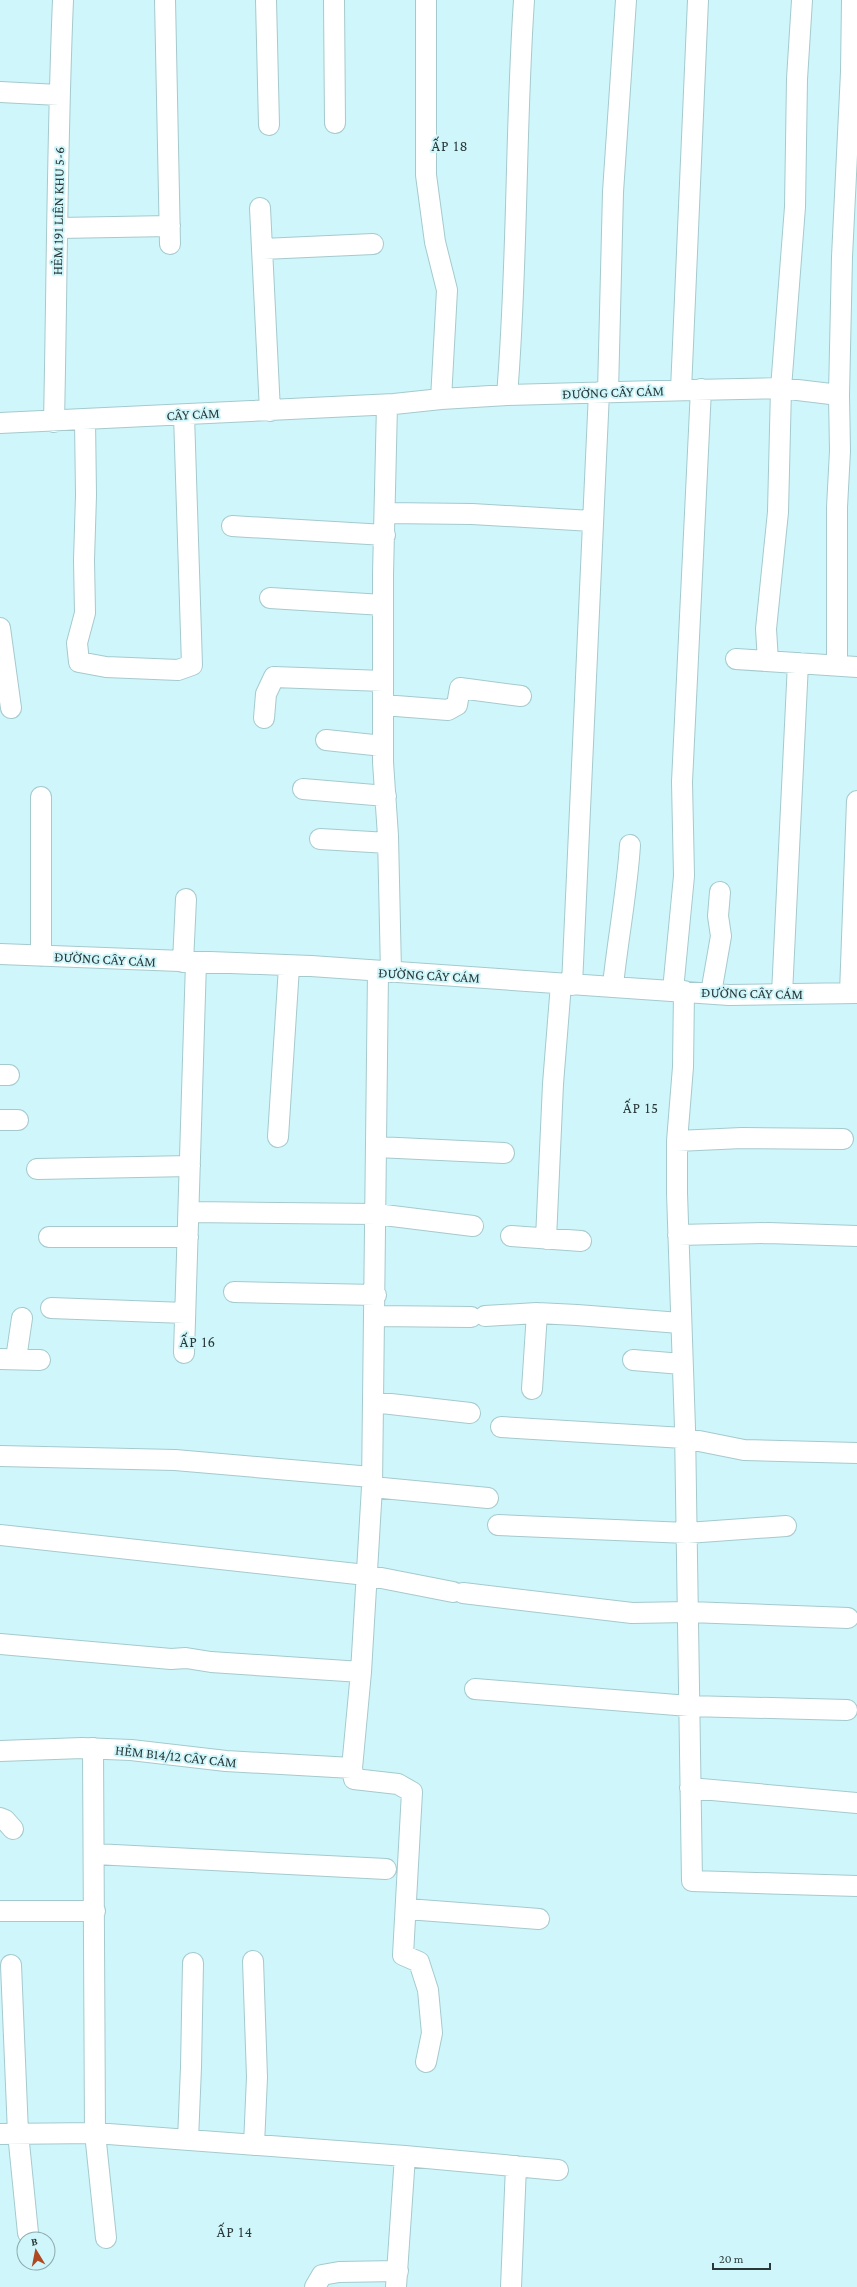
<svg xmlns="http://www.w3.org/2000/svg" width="857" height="2287" font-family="'Crimson Pro',serif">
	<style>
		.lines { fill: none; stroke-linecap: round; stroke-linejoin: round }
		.minor-casing { stroke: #a5cace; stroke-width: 22 }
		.minor { stroke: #fff; stroke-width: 20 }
		.labels { text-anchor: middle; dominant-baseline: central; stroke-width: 4; stroke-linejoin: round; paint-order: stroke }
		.street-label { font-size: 14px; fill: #293839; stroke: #cff6fa }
		.neighbourhood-label { font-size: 15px; letter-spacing: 1px; fill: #293839; stroke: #cff6fa }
	</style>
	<rect width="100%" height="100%" fill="#cff6fa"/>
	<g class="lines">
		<!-- minor casing -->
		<g class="minor-casing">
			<path id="minor" d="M165,0L170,244
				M266,0L269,125
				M334,0L335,123
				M426,0V175L435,242L447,290L441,399
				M0,92L59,95
				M260,208L270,411
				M59,228L170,226
				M263,249L373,244
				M681,390L698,0
				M608,392L613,192L626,0
				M507,395C518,264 515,132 524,0
				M387,405L383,575V762L388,836L391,972
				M85,420L86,495L84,560L85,613L77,643L79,662L106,667L178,670L192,665L184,415
				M54,422C57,281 57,140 63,0
				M0,423L394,404L441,399L507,395L693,390L781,388L839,395
				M385,513L472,514L592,521
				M232,526L385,535
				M270,598L383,605
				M0,628L11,708
				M736,659L857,667
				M768,661L766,629L778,512L781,388L795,207L797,79L802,0
				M837,665V507L840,451L839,395L842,257L851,72L852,0
				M383,705L448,710L457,705L460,688L521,696
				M264,718L266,694L274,677L383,681
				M326,740L383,746
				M303,789L386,796
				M41,797V956
				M320,839L388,843
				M0,954L311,966L729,995L857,993
				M183,962L186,899
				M378,972L372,1487L361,1672L352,1768L354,1779L398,1784L412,1792L403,1955L419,1962L428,1990L432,2033L426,2062
				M572,985L599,392
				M613,985C618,938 627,892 630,845
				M673,990L684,876L682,782L701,389
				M684,991L683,1067L677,1141V1193L685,1428L692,1881L857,1886
				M711,993L721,936L718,916L720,892
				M850,993L857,801
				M782,994L798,663
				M0,1075H9
				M0,1120H18
				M278,1137L289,967
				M677,1141L742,1138L843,1139
				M377,1147L504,1153
				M37,1169L190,1166
				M189,1212L376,1214L473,1226
				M678,1235L768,1233L857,1236
				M511,1236L581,1241
				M49,1237H188
				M546,1239L553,1084L561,984
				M234,1292L376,1295
				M51,1308L185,1313
				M375,1316L471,1317
				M485,1316L537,1313L577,1315L680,1323
				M184,1353L196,962
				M0,1359L40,1360
				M16,1359L22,1318
				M633,1360L682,1364
				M532,1389L537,1313
				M373,1402L470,1413
				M501,1427L684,1438L744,1450L857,1453
				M0,1456L175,1460L371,1477
				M372,1487L488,1498
				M498,1525L687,1533L786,1526
				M0,1535L366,1575L453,1592
				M463,1593L632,1613L689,1612L848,1618
				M0,1644L171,1659L186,1658L211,1662L361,1672
				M475,1689L689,1706L847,1710
				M93,1748L95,2133L106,2238
				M0,1751L82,1748L131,1750L226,1761L352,1768
				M690,1788L857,1803
				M0,1818L5,1820L13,1829
				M95,1854L386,1869
				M407,1909L539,1919
				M0,1911H95
				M253,1961L257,2077L254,2145
				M11,1965L18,2133L28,2233
				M0,2134L95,2133L405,2156L558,2170
				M188,2140L191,2067L193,1963
				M315,2287L322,2275L339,2272L398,2271
				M396,2287L405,2156
				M511,2287L516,2166"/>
		</g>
		<!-- minor -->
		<use href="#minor" class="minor"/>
	</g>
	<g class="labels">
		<!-- street labels -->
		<g class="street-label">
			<text transform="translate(58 211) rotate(-89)">HẺM 191 LIÊN KHU 5-6</text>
			<text transform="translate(613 392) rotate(-2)">ĐƯỜNG CÂY CÁM</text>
			<text transform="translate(193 414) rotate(-3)">CÂY CÁM</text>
			<text transform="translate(105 959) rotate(3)">ĐƯỜNG CÂY CÁM</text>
			<text transform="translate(429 975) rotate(3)">ĐƯỜNG CÂY CÁM</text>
			<text transform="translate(752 993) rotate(1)">ĐƯỜNG CÂY CÁM</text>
			<text transform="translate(176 1756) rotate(6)">HẺM B14/12 CÂY CÁM</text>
		</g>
		<!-- neighbourhood labels -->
		<g class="neighbourhood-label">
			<text x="450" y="146">ẤP 18</text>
			<text x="641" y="1108">ẤP 15</text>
			<text x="198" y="1342">ẤP 16</text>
			<text x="235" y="2232">ẤP 14</text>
		</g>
	</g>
	<!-- north arrow -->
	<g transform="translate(36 2251) rotate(350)"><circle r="19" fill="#cff6fa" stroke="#8daaad"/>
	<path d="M0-3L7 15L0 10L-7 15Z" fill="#af4921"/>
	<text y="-6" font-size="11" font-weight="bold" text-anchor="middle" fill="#293839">B</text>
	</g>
	<!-- scale -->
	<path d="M713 2263v6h57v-6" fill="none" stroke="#293839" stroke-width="2"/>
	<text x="719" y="2263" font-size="12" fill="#293839" stroke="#cff6fa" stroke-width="3" paint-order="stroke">20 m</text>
</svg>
